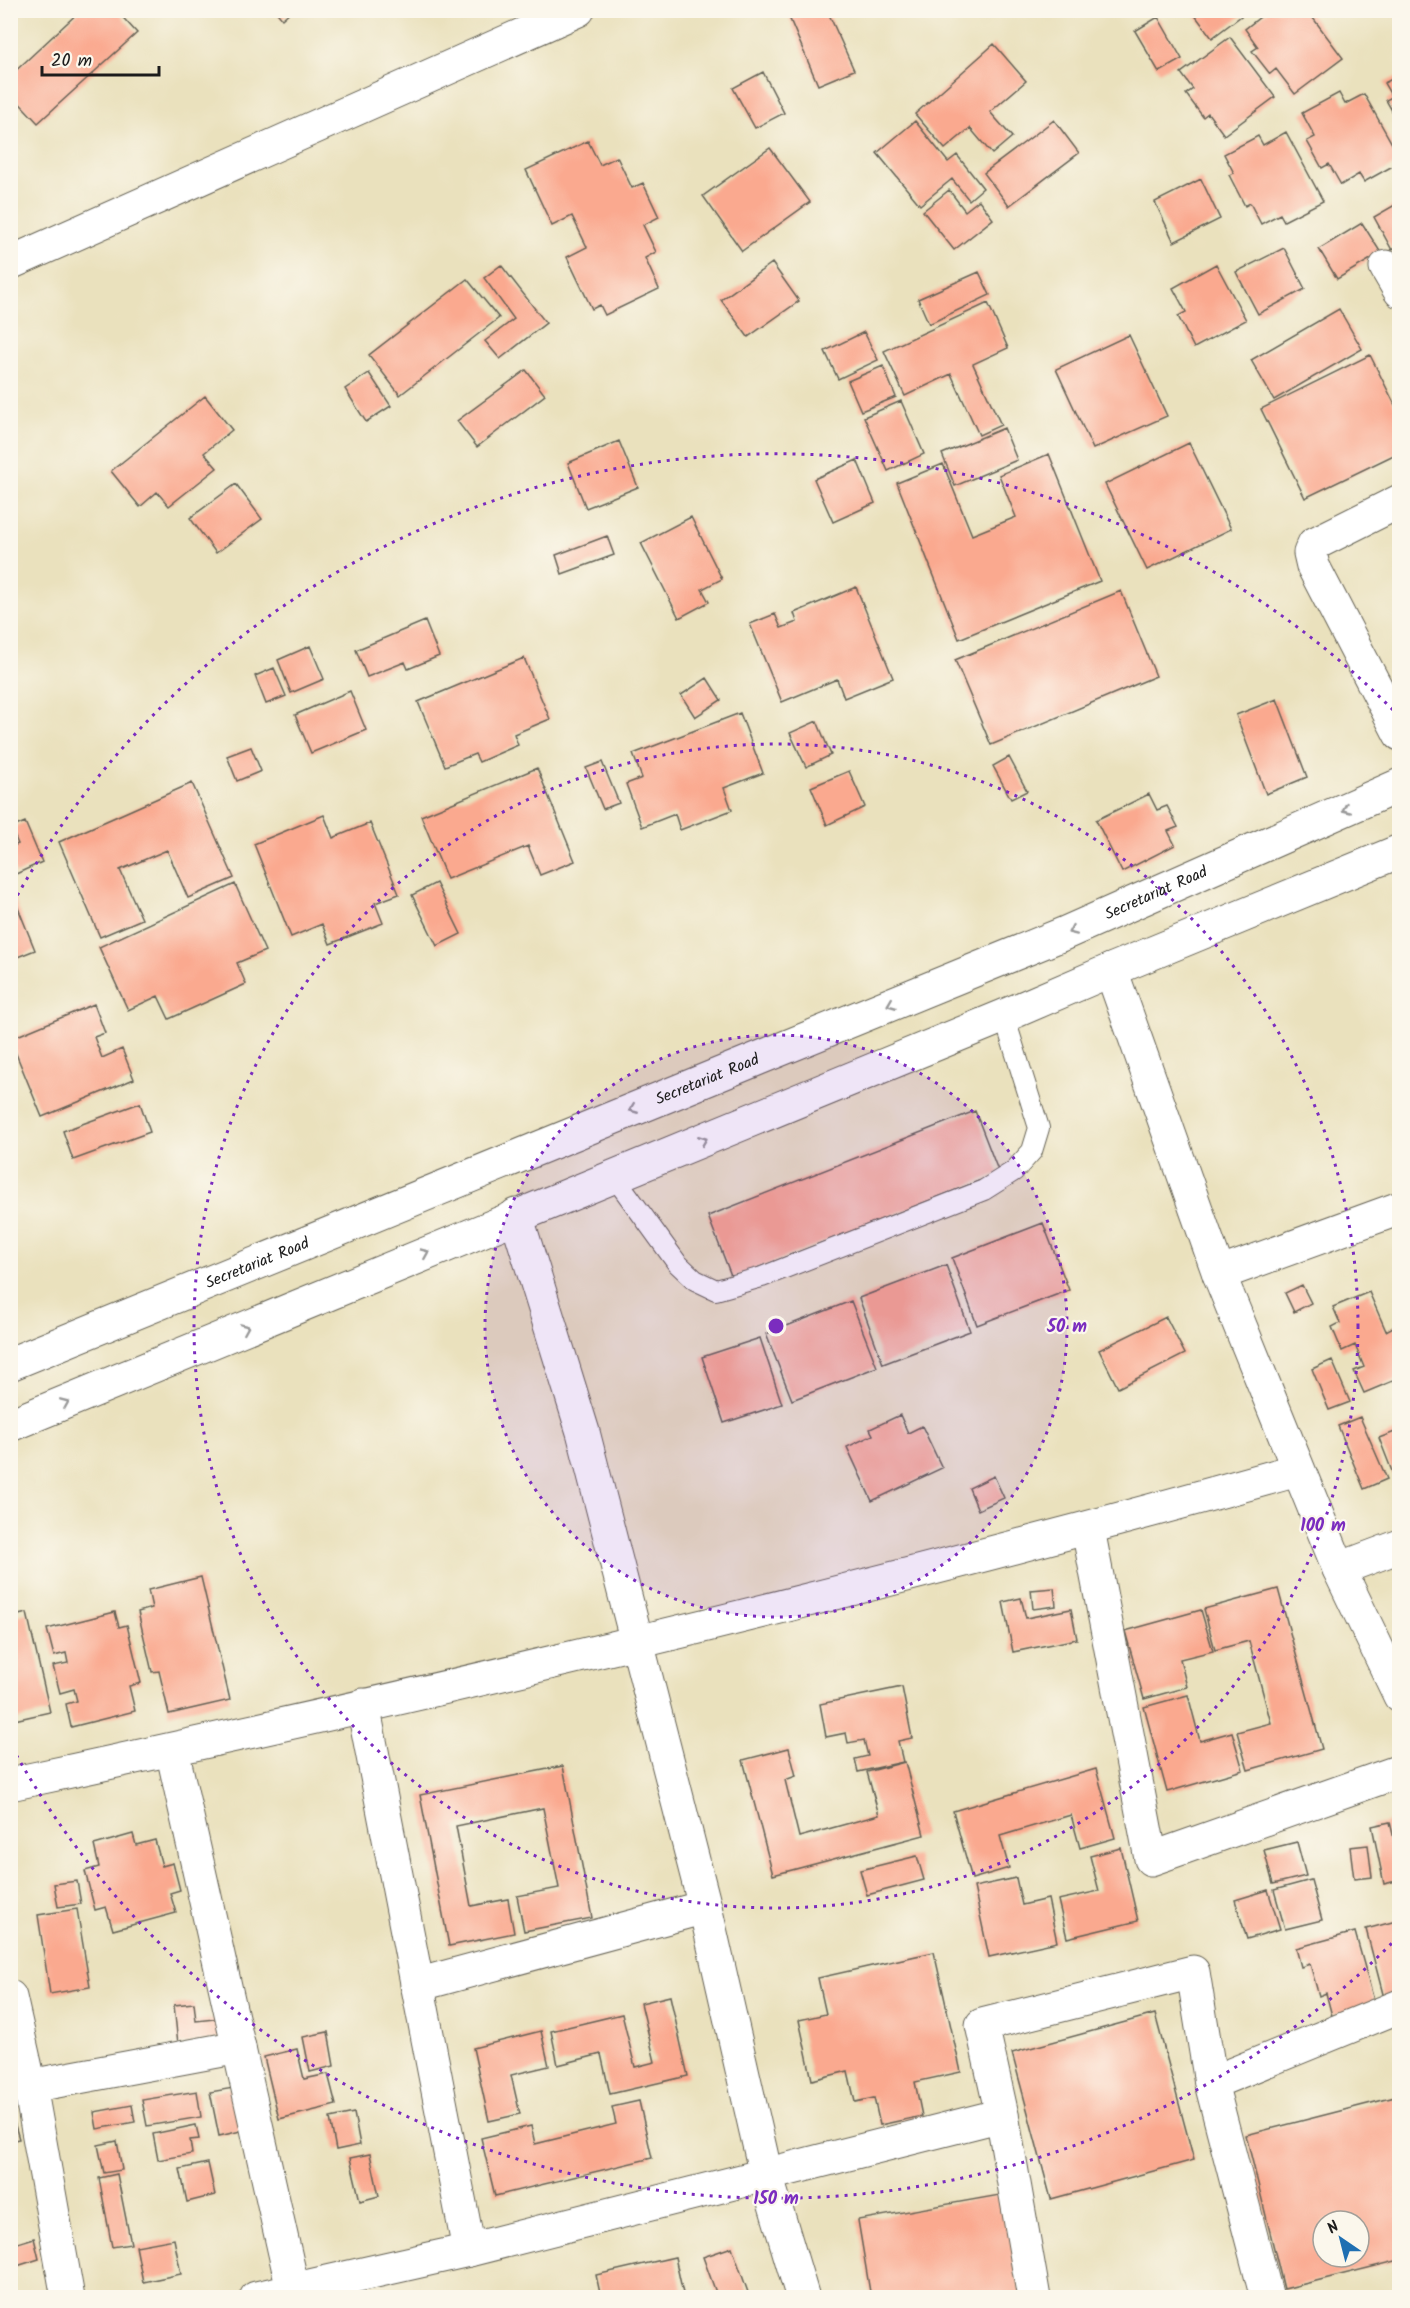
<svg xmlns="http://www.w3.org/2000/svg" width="1410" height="2308" font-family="Kalam,sans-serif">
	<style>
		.building { fill: #faa98f; fill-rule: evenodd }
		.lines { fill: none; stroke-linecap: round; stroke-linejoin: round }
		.lane-casing { stroke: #646154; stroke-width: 22 }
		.street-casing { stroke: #646154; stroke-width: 35 }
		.lane { stroke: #fff; stroke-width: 20 }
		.street { stroke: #fff; stroke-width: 33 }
		.oneway { stroke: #999 }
		.ring { fill: none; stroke: #7b2cbf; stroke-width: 3; stroke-dasharray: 3 6 }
		.labels { text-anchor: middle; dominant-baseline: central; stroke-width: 4.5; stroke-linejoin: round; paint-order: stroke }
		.street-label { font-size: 16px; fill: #1c1c1c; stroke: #fbf7ec }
		.centre { fill: #7b2cbf; stroke: #fbf7ec; stroke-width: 3 }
		.ring-label { font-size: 18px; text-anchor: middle; font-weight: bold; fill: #7b2cbf; stroke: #fbf7ec; stroke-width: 4.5; stroke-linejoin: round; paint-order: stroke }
	</style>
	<rect width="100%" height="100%" fill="#fbf7ec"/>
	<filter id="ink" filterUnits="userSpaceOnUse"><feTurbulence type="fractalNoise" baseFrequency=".0167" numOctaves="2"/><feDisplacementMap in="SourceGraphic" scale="12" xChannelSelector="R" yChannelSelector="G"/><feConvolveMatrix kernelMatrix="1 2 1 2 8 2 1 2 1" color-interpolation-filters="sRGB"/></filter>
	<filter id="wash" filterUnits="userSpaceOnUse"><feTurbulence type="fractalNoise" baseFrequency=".008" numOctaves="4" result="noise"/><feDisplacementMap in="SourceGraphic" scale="24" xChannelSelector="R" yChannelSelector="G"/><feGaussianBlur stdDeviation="1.35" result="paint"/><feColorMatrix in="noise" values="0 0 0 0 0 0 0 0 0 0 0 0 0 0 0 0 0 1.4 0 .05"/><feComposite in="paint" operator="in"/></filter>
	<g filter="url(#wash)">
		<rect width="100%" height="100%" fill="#eae1bd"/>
		<g id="blocks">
			<!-- building -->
			<path class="building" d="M81,10H116L137,33L38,123L10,93V76Z
				M275,10H292L282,19Z
				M802,10H827L854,70L818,85L789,17Z
				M1191,10H1249L1212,38Z
				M1269,10H1307L1343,58L1295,94L1276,69L1270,74L1252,51L1258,47L1245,29Z
				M1158,17L1182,59L1159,72L1135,31Z
				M1230,37L1275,97L1224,135L1208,113L1203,117L1186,94L1193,89L1181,73Z
				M994,44L1026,81L990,112L1012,137L992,154L970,128L945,149L915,114Z
				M763,72L784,113L755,128L733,88Z
				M1400,75V125L1386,100L1392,97L1384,83Z
				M1339,93L1345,104L1364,94L1400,158V162L1364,182L1359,174L1341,185L1329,164L1322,168L1307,141L1315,137L1302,113Z
				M1054,120L1079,153L1009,206L984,173Z
				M915,121L948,162L957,155L983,188L969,200L952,179L920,205L877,153Z
				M1286,132L1323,201L1284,221L1280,214L1261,224L1250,203L1245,206L1229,175L1234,173L1224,154L1258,136L1263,145Z
				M588,141L600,165L617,157L632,188L643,183L659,217L643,225L656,252L645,258L659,289L605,315L600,305L592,309L567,257L587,247L572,216L552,226L526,170Z
				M770,148L810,202L742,251L703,196Z
				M1201,179L1220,219L1174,242L1155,202Z
				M949,190L965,211L979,200L993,219L954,250L923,211Z
				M1400,202V246L1392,250L1374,217Z
				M1362,223L1381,253L1337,279L1319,249Z
				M1284,248L1305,289L1258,314L1236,272Z
				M772,263L799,301L748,337L721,300Z
				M1216,264L1246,320L1194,348L1178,316L1186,312L1173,288Z
				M501,265L546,323L500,359L485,341L514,319L484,278Z
				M979,272L990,295L929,324L918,299Z
				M467,279L499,318L400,395L369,355Z
				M988,303L1008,348L973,364L1001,425L979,435L951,374L905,396L884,351Z
				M1339,309L1362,349L1274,400L1251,360Z
				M864,332L878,360L838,379L825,351Z
				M1129,335L1167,416L1093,449L1056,369Z
				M1370,355L1400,415V452L1305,498L1261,409Z
				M883,366L896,397L861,411L848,381Z
				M526,370L545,395L477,447L457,421Z
				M369,373L391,406L366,422L345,389Z
				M205,396L232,430L204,453L217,468L169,506L157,492L140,507L111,471Z
				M901,401L924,454L888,471L864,417Z
				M1004,428L1017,460L955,486L942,454Z
				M619,441L638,487L586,508L568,463Z
				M1189,443L1231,529L1147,570L1105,484Z
				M1049,454L1100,581L959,639L897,483L943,464L972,535L1016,517L999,475Z
				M857,460L875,503L833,522L814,479Z
				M236,484L262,519L216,553L190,518Z
				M691,517L722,579L702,589L709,602L679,618L641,543Z
				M607,536L614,555L562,574L556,555Z
				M856,587L893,678L844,698L837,679L782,702L750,624L775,614L781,628L797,622L794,613Z
				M1121,591L1156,676L991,745L955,660Z
				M425,621L439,656L408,669L405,662L367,677L356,650Z
				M310,646L324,679L291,693L278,660Z
				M524,658L550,719L514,734L518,745L479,762L475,754L445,766L418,702Z
				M274,668L286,696L266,704L255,676Z
				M707,678L721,700L695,717L681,695Z
				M350,691L366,730L311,753L295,715Z
				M1277,699L1307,777L1266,794L1236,715Z
				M740,713L763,773L724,788L732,810L680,830L675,814L642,827L626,784L642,778L633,754Z
				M817,721L831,755L806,767L790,733Z
				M251,747L261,771L237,781L227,756Z
				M1009,757L1027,791L1011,799L993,766Z
				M602,762L619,803L603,809L586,768Z
				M537,768L575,861L540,875L528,846L447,879L421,816Z
				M849,771L865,807L827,825L811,787Z
				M192,783L234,878L188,898L167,850L120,870L142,919L100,937L59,842Z
				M1149,794L1157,810L1167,806L1178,827L1168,831L1175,845L1122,872L1096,820Z
				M324,815L333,838L370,823L399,894L375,903L383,923L330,944L322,924L291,937L254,844Z
				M25,822L42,862L16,874L11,863L15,861L10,847L18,844L11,828Z
				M436,883L461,934L437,946L412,895Z
				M235,884L265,951L237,963L246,984L169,1019L158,996L128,1010L99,947Z
				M14,898L35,950L10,960V899Z
				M94,1004L105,1033L94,1037L102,1058L122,1049L134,1079L42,1117L10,1039Z
				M140,1103L150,1132L73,1160L63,1131Z
				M975,1111L999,1173L732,1278L708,1216Z
				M1043,1223L1069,1290L977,1325L952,1258Z
				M946,1265L970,1331L883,1364L859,1298Z
				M1302,1285L1311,1303L1294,1312L1285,1293Z
				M1369,1292L1386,1331L1395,1326L1400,1336V1378L1364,1393L1354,1371L1364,1367L1355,1345L1342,1351L1332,1327L1340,1323L1333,1307Z
				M851,1301L877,1367L792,1400L766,1334Z
				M1166,1317L1185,1354L1118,1388L1099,1350Z
				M760,1338L782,1404L724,1423L702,1357Z
				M1332,1360L1350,1402L1329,1410L1312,1369Z
				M900,1415L908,1433L922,1426L942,1468L872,1501L847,1447L873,1435L870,1429Z
				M1360,1417L1387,1479L1364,1489L1338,1426Z
				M1400,1430V1478L1395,1479L1379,1438Z
				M994,1476L1004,1498L978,1510L969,1488Z
				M201,1577L230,1700L169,1714L159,1671L152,1672L138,1612L152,1608L148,1590Z
				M1054,1588L1056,1606L1033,1609L1031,1590Z
				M1278,1589L1322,1749L1248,1770L1237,1732L1271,1723L1249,1641L1215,1650L1204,1609Z
				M1021,1598L1026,1618L1071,1609L1077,1639L1013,1652L1003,1602Z
				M1201,1610L1213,1651L1180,1659L1187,1687L1144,1699L1125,1631Z
				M115,1612L119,1627L127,1625L141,1683L129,1686L135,1711L71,1727L66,1704L77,1701L74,1689L60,1693L53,1666L68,1663L66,1653L54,1656L47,1629Z
				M27,1613L50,1712L10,1721V1617Z
				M902,1687L912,1738L898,1741L903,1762L858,1772L855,1759L868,1756L864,1740L848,1743L846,1733L826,1737L820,1704Z
				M1188,1695L1200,1741L1232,1732L1243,1770L1167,1792L1144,1707Z
				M789,1748L796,1776L785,1780L799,1837L879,1815L867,1772L905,1762L924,1835L773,1875L743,1760Z
				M563,1766L592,1918L524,1931L517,1896L559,1888L543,1808L456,1826L471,1906L508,1899L514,1933L449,1946L420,1795Z
				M1096,1769L1115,1838L1080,1848L1071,1815L1000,1836L1009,1868L972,1879L953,1811Z
				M1390,1822L1400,1864V1880L1384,1884L1372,1826Z
				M133,1834L136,1845L155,1840L162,1866L173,1863L180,1890L170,1893L176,1913L113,1930L106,1907L95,1910L85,1871L99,1867L94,1845Z
				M1297,1842L1306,1876L1273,1884L1264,1850Z
				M1368,1845L1372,1877L1354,1879L1350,1847Z
				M1121,1848L1138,1921L1067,1938L1058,1900L1099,1891L1090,1856Z
				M917,1856L924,1880L867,1895L860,1870Z
				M1016,1878L1022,1905L1048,1899L1057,1942L989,1957L974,1887Z
				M1311,1880L1322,1920L1285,1929L1274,1890Z
				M77,1881L81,1904L58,1907L54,1884Z
				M1268,1890L1280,1929L1247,1939L1235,1900Z
				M77,1909L90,1987L50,1994L38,1915Z
				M1400,1920V1994L1384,1998L1366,1929Z
				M1355,1932L1375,2004L1332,2016L1326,1993L1319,1996L1310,1964L1301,1967L1296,1948Z
				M934,1952L961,2072L915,2082L922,2116L880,2125L874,2098L855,2102L848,2071L812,2080L799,2020L826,2014L818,1978Z
				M670,1996L688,2076L610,2094L601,2054L558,2065L551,2031L622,2014L635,2067L655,2062L641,2003Z
				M194,2003L196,2021L224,2018L226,2038L178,2044L174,2005Z
				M1155,2014L1194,2160L1051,2199L1012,2053Z
				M541,2031L549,2066L511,2075L520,2114L489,2121L473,2048Z
				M328,2032L334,2066L310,2072L303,2037Z
				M297,2049L304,2079L328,2074L336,2105L279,2119L264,2057Z
				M233,2088L241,2131L219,2136L210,2092Z
				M197,2091L201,2117L147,2126L142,2100Z
				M1395,2097L1400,2115V2260L1284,2289L1246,2135ZM1323,2221H1359V2257H1323Z
				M639,2101L652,2158L495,2196L481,2138L531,2126L535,2144L616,2124L612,2107Z
				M132,2105L135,2122L97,2129L94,2112Z
				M10,2108L19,2139L10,2141Z
				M354,2113L360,2145L336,2150L330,2118Z
				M196,2125L199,2139L190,2140L192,2154L158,2160L153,2134Z
				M117,2141L122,2170L104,2173L98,2145Z
				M370,2154L379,2196L360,2201L350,2158Z
				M208,2163L215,2195L187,2202L180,2169Z
				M117,2174L131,2244L112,2247L99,2178Z
				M1005,2194L1022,2298H871L858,2220Z
				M34,2238L39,2259L17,2266L11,2245Z
				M174,2239L181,2274L143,2282L136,2246Z
				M732,2247L750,2298H718L703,2257Z
				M675,2257L684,2298H601L596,2275Z"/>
		</g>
	</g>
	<g filter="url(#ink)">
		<use href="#blocks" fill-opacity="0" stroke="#646154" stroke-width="1.5"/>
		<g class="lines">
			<!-- lane casing -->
			<g class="lane-casing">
				<path id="lane" d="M614,1176L677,1263L695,1280L716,1290L762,1277L984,1190L1014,1171L1032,1151L1039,1128L1004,1016"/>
			</g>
			<!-- street casing -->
			<g class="street-casing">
				<g id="street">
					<path d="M10,263L578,10"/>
					<path d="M1386,267L1400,291"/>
					<path d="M1400,501L1314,544L1310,553L1313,566L1400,734"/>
					<path d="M1111,970L1219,1274L1339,1569L1400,1696"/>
					<path d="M516,1215L583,1432L705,1907L766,2175L803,2298"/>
					<path d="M1219,1274L1400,1208"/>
					<path id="s1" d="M10,1364L1063,934L1400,785"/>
					<path d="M10,1425L1004,1016L1111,970L1400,851"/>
					<path d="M1088,1529L1151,1859L1400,1771"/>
					<path d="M1339,1569L1400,1546"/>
					<path d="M363,1705L469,2250"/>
					<path d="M172,1750L295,2298"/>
					<path d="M10,1784C442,1692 872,1590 1297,1470"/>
					<path d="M417,1985L705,1907"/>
					<path d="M10,1997L30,2086L68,2298"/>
					<path d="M30,2086L239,2047"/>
					<path d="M1002,2115L982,2025L1193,1972L1211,2083"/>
					<path d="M256,2298L469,2250L1002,2115L1034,2298"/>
					<path d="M1267,2298L1211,2083L1400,2006"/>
				</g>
			</g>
			<!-- lane -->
			<use href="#lane" class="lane"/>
			<!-- street -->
			<use href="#street" class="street"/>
		</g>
		<!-- one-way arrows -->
		<defs><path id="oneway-chevron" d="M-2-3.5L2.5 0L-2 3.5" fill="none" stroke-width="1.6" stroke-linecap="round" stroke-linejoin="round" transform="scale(1.5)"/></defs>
		<g class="oneway">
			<use href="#oneway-chevron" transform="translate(1346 809) rotate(156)"/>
			<use href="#oneway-chevron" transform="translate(1072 931) rotate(156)"/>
			<use href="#oneway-chevron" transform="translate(891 1004) rotate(158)"/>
			<use href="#oneway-chevron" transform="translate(633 1109) rotate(158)"/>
			<use href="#oneway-chevron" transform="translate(703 1140) rotate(-22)"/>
			<use href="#oneway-chevron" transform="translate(425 1253) rotate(-23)"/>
			<use href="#oneway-chevron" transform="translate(245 1328) rotate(-23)"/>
			<use href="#oneway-chevron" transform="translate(65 1403) rotate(-23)"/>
		</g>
	</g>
	<!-- distance rings -->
	<circle cx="776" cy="1326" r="291" fill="#7b2cbf" fill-opacity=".12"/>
	<g class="ring">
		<circle cx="776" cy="1326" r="291"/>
		<circle cx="776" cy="1326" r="582"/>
		<path d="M1398 1937A872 872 0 0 1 13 1749M13 903A872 872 0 0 1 1398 715"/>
	</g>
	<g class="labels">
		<!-- street labels -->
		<g class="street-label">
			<text stroke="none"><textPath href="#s1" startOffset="1239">Secretariat Road</textPath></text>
			<text stroke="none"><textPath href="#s1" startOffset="753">Secretariat Road</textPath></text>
			<text stroke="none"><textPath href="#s1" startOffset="267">Secretariat Road</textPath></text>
		</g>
	</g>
	<circle cx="776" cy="1326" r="9" class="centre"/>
	<g class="ring-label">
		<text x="1067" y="1332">50 m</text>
		<text x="1323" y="1531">100 m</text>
		<text x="776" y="2204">150 m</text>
	</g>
	<!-- margin -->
	<rect width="1410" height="2308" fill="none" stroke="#fbf7ec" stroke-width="36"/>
	<!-- north arrow -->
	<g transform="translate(1341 2239) rotate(325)"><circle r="28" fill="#fbf7ec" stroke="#a29f99" stroke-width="1.5"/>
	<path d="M0-4.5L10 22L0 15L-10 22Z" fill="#1f6fb2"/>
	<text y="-9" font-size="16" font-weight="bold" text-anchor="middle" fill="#1c1c1c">N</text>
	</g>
	<!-- scale -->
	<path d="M42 66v9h117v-9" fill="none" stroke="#1c1c1c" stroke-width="3"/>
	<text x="51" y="66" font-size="18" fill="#1c1c1c" stroke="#fbf7ec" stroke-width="4.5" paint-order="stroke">20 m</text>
</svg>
